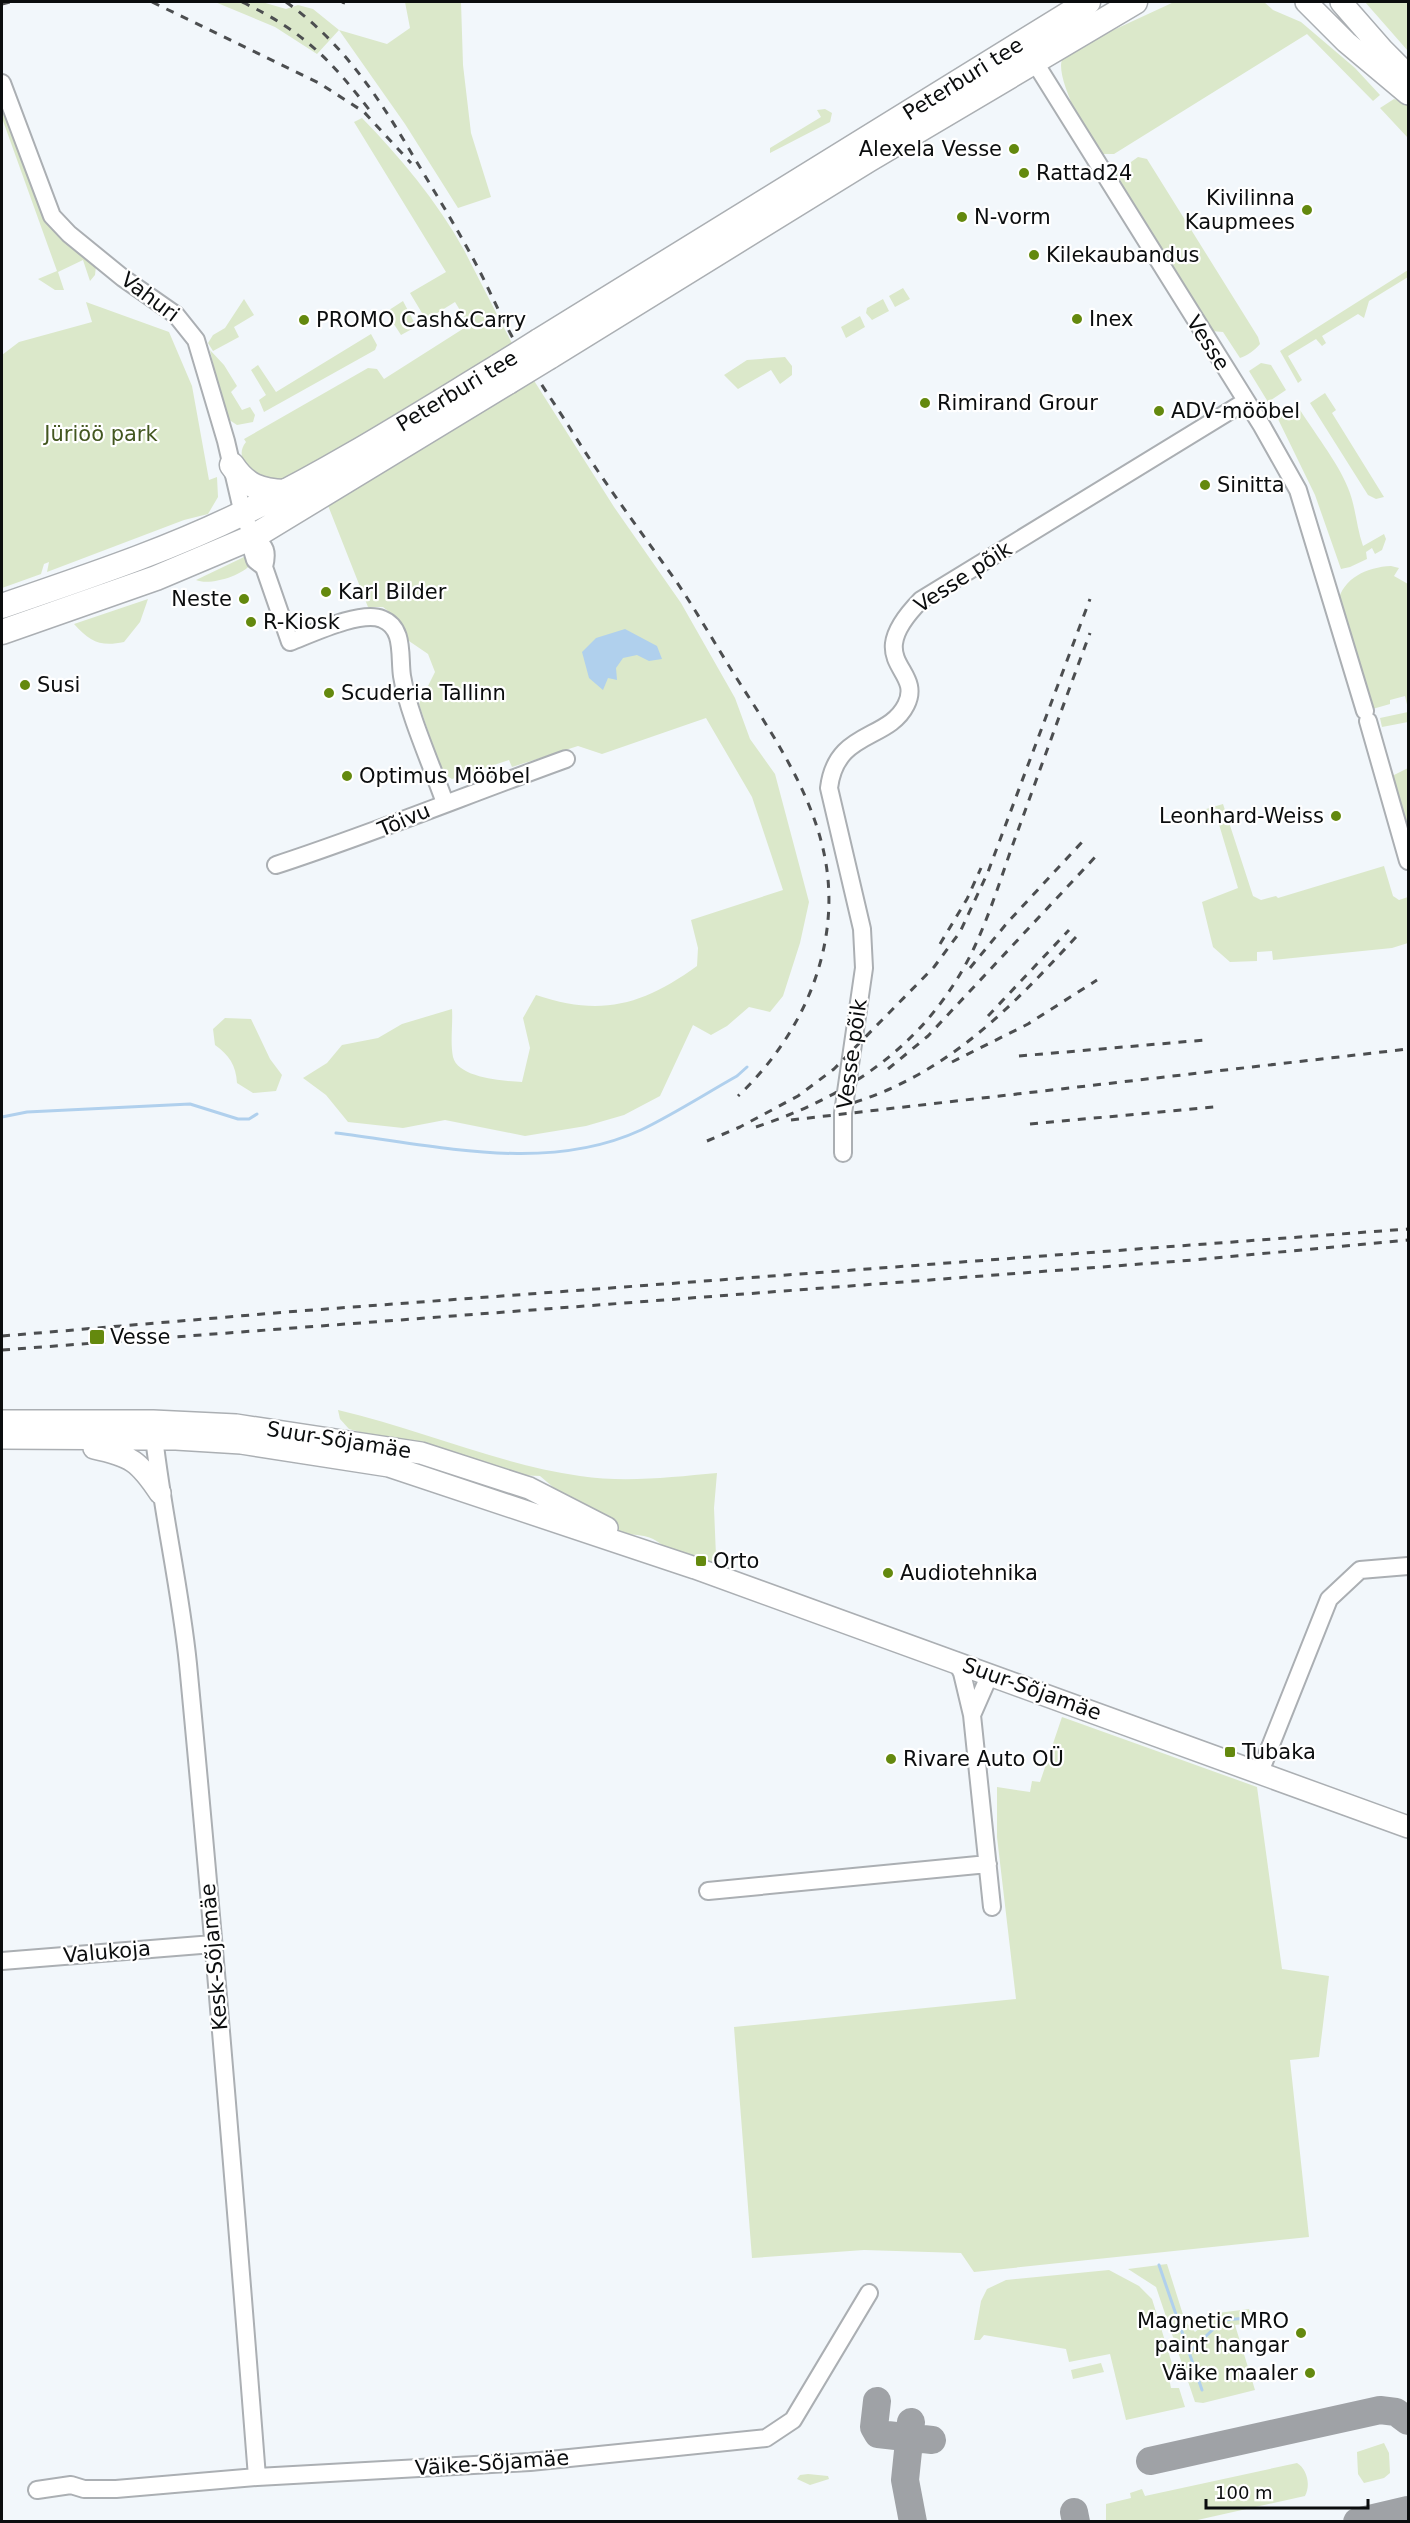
<svg xmlns="http://www.w3.org/2000/svg" width="1410" height="2523" font-family="'DejaVu Sans',sans-serif">
	<style>
		.green { fill: #dbe8ca }
		.water { fill: #b0d0ed }
		.lines { fill: none; stroke-linecap: round; stroke-linejoin: round }
		.stream { stroke: #b0d0ed; stroke-width: 3 }
		.taxiway { stroke: #9fa2a6; stroke-width: 28 }
		.minor-casing { stroke: #abafb3; stroke-width: 20 }
		.major-casing { stroke: #abafb3; stroke-width: 24 }
		.highway-casing { stroke: #abafb3; stroke-width: 27 }
		.minor { stroke: #fff; stroke-width: 16 }
		.major { stroke: #fff; stroke-width: 21 }
		.highway { stroke: #fff; stroke-width: 24 }
		.rail { stroke: #4c4e50; stroke-width: 3; stroke-dasharray: 8 8; stroke-linecap: butt }
		.highway-bridge-casing { stroke: #abafb3; stroke-width: 27; stroke-linecap: butt }
		.highway-bridge { stroke: #fff; stroke-width: 24 }
		.poi-dot { fill: #64890e; stroke: #fff; stroke-width: 2 }
		.labels { text-anchor: middle; dominant-baseline: central; stroke-width: 4.5; stroke-linejoin: round; paint-order: stroke }
		.street-label { font-size: 21px; fill: #0b0d0e; stroke: #fff }
		.poi-label { font-size: 21px; fill: #0b0d0e; stroke: #fff; text-anchor: start }
		.park-label { font-size: 21px; fill: #435720; stroke: #fff }
	</style>
	<rect width="100%" height="100%" fill="#f2f7fb"/>
	<!-- green -->
	<path class="green" d="M215,2H262L286,9L298,5L313,9L339,30L387,44L410,28L405,2H461L463,65L471,133L491,197L458,208L405,124L339,30L317,54L275,27Z
		M1174,2H1264L1273,10L1301,22L1355,68L1380,95L1373,101L1307,34L1114,154H1100C1088,140 1055,77 1062,60L1107,33Z
		M1365,2H1408V51Z
		M1394,99L1408,104V138L1380,108Z
		M2,106L43,215L52,228L96,266L95,275L90,281L83,260L58,272L64,290H55L38,279L57,271L2,118Z
		M825,109L832,113L830,122L770,153V148L821,117L817,110Z
		M362,118C400,157 437,201 464,250C480,281 496,313 513,345L289,479L262,483C252,472 233,458 246,442L244,439L368,368L377,369L384,379L469,325L455,302L429,318H425L410,293L446,272L354,122Z
		M1138,157L1147,159L1258,337L1260,344C1255,350 1247,356 1240,358L1223,332L1211,331L1114,174Z
		M1408,270V277L1369,301L1364,318L1358,314L1322,336L1326,343L1322,346L1316,339L1288,356L1302,380L1298,383L1280,351Z
		M903,288L910,299L895,307L889,296Z
		M244,299L254,315L234,327L239,337L213,351L208,343L213,335L225,328Z
		M883,299L889,311L872,320L866,313L867,308Z
		M403,301L414,322L412,329L401,335L386,312Z
		M86,302L169,332L192,386L209,480L217,477L218,497L208,514L184,520L47,572L49,562L44,564L41,574L2,588V355L19,342L92,322Z
		M860,316L865,327L846,338L841,327Z
		M371,334L377,345L375,350L264,412L259,400L266,395L251,370L258,365L276,392Z
		M210,350L224,365L237,386L231,392L242,410L250,407L255,415L253,422L237,425L228,419L223,410Z
		M785,357L792,366V375L780,384L771,370L738,389L724,375L747,360Z
		M1261,363L1271,365L1286,390L1268,402L1249,371Z
		M533,379L614,507L681,603L735,698L750,739L775,774L809,902L800,943L783,996L770,1012L749,1007L727,1026L711,1035L693,1025L660,1096L624,1115L586,1126L525,1136L445,1120L403,1128L348,1122L326,1095L303,1078L327,1063L342,1045L378,1038L402,1024L452,1009C453,1024 450,1042 453,1057C458,1078 504,1081 522,1082L530,1048L523,1018L536,995C601,1017 643,1005 697,966L698,948L691,920L783,890L752,797L706,718L602,754L578,746L512,767L509,760L452,779L442,773L419,704L435,672L428,654L409,641L399,620L383,607H368L327,503Z
		M1325,393L1336,410L1332,413L1384,497L1376,499L1368,495L1310,403Z
		M1297,405C1312,430 1338,462 1348,488C1356,507 1356,526 1363,546L1384,534L1386,539L1382,550L1375,554L1372,548L1366,552L1367,559L1350,567L1341,569L1315,495L1278,419Z
		M244,557L250,558L251,564C242,576 209,586 196,580Z
		M1391,566L1399,568L1394,576L1408,584V709L1405,696L1390,700V704L1369,710L1338,602C1343,578 1367,567 1391,566Z
		M148,599L140,622L124,642C101,647 90,642 74,624Z
		M1408,712V722L1382,727L1380,718Z
		M1408,768V846L1390,777Z
		M1223,804L1253,896L1261,900L1276,896L1278,898L1384,866L1393,896L1399,900L1408,897V943L1392,948L1273,960L1272,951L1257,952V961L1230,962L1213,947L1202,902L1238,888L1215,811L1190,818L1189,814Z
		M225,1018L251,1019L270,1059L282,1075L276,1091L253,1093L237,1083C236,1065 229,1055 215,1045L213,1029Z
		M338,1410C420,1429 497,1464 580,1476C626,1483 672,1477 717,1473L714,1508L716,1556L720,1561L714,1564C702,1556 690,1558 677,1554C666,1550 657,1538 644,1536C635,1534 628,1535 620,1532L567,1499L540,1476L517,1475L349,1429L340,1419Z
		M1062,1717L1257,1787L1282,1969L1329,1976L1319,2057L1290,2060L1309,2237L974,2272L961,2253L864,2250L752,2258L734,2027L1016,1999L997,1837V1787L1030,1792L1032,1781L1040,1782Z
		M1167,2264L1185,2321L1195,2332L1218,2313L1249,2309L1253,2323L1235,2325L1255,2390L1203,2403L1195,2402L1156,2287L1128,2269Z
		M1109,2270L1139,2286L1152,2299L1174,2370L1168,2373L1171,2388H1179L1185,2407L1126,2420L1110,2354L1069,2362L1066,2349L984,2335L980,2340H974L981,2301L987,2289L1006,2280Z
		M1101,2363L1104,2372L1073,2379L1071,2370Z
		M1384,2443L1389,2453L1390,2473L1384,2478L1364,2483L1358,2474L1357,2452Z
		M1297,2463C1307,2469 1311,2485 1305,2496L1193,2521H1106V2504L1131,2498L1130,2493L1142,2489L1145,2496Z
		M808,2474L828,2476L829,2479L810,2485L797,2479L800,2475Z"/>
	<!-- water -->
	<path class="water" d="M625,629L657,646L662,659L649,661L637,655L623,658L616,668L617,680L608,678L603,690L589,678L582,652L596,638Z"/>
	<g class="lines">
		<!-- stream -->
		<path class="stream" d="M2,1117L27,1112L190,1104L238,1119H249L257,1114
			M336,1133C435,1145 546,1174 641,1130C674,1114 705,1094 737,1076L747,1067
			M1159,2265L1202,2390
			M1189,2352L1223,2320L1249,2318"/>
		<!-- taxiway -->
		<path class="taxiway" d="M877,2401L874,2427L878,2434L932,2440
			M911,2422L905,2480L913,2522
			M1150,2461L1380,2410L1396,2412L1408,2421
			M1074,2512L1076,2522
			M1357,2522L1408,2510"/>
		<!-- minor casing -->
		<g class="minor-casing">
			<path id="minor" d="M1032,52L1034,61L1262,426L1298,490L1365,711
				M2,83L52,216L69,234L123,278L176,315L196,340L226,441L243,514L253,537L252,550L255,560L264,567L290,642C311,634 361,610 382,619C405,628 399,656 402,676C408,713 432,766 445,803
				M253,537C266,546 268,552 264,567
				M1368,721L1408,861
				M276,865C374,833 469,794 566,759
				M843,1153V1113L864,968L862,929L829,788C836,730 888,741 906,705C925,667 859,663 921,600L1246,401
				M153,1428C161,1507 180,1585 188,1664C214,1935 236,2206 257,2477
				M956,1661L962,1673L972,1715L992,1907
				M972,1715L990,1674
				M1260,1772L1329,1599L1360,1570L1408,1566
				M708,1891L988,1864
				M2,1961L213,1944
				M37,2490L71,2485L84,2489H116L257,2477L530,2462L766,2438L793,2420L869,2293"/>
		</g>
		<!-- major casing -->
		<g class="major-casing">
			<path id="major" d="M1306,2L1346,42L1408,94
				M1341,2L1382,49L1408,75
				M2,1421H153L236,1425L421,1453L529,1488L607,1528
				M2,1438L176,1439L241,1443L389,1466L695,1568L1408,1827
				M94,1448C131,1456 139,1461 160,1493"/>
		</g>
		<!-- highway casing -->
		<g class="highway-casing">
			<path id="highway" d="M539,341L1088,2
				M549,357L868,160L1135,2
				M232,465C246,486 260,491 285,492
				M2,606C83,578 166,551 243,513C332,470 415,417 499,366
				M2,632L156,578L253,537L508,382"/>
		</g>
		<!-- minor -->
		<use href="#minor" class="minor"/>
		<!-- major -->
		<use href="#major" class="major"/>
		<!-- highway -->
		<use href="#highway" class="highway"/>
		<!-- rail -->
		<path class="rail" d="M152,2L319,83L364,112L411,163
			M242,2C303,31 330,59 371,112
			M286,2C342,42 378,96 412,154C434,191 457,228 477,266C488,287 497,308 508,329C527,365 552,399 573,433C605,484 641,532 676,581C699,615 719,651 741,685C775,738 813,795 825,858C842,947 802,1036 738,1096
			M342,2L345,3
			M2,4L10,2
			M940,944L967,899L981,868
			M970,968L1007,923L1083,841
			M988,1016L1069,930
			M1019,1056L1205,1040
			M952,1062L1028,1024L1097,980
			M888,1069L928,1036L1098,854
			M839,1107C942,1079 1006,1013 1076,937
			M791,1120L1408,1049
			M1030,1124L1214,1107
			M756,1127C852,1095 929,1042 974,948C991,912 1003,871 1017,833C1041,767 1065,700 1090,633
			M707,1141L740,1127L798,1096L834,1069L934,967L960,932L988,872L1090,599
			M2,1336L299,1311L1408,1229
			M2,1350L1194,1260L1408,1240"/>
		<!-- highway-bridge casing -->
		<g class="highway-bridge-casing">
			<path id="highway-bridge" d="M499,366L539,341
				M508,382L549,357"/>
		</g>
		<!-- highway-bridge -->
		<use href="#highway-bridge" class="highway-bridge"/>
	</g>
	<!-- markers -->
	<g class="poi-dot">
		<circle cx="1014" cy="149" r="6"/>
		<circle cx="1024" cy="173" r="6"/>
		<circle cx="1307" cy="210" r="6"/>
		<circle cx="962" cy="217" r="6"/>
		<circle cx="1034" cy="255" r="6"/>
		<circle cx="1077" cy="319" r="6"/>
		<circle cx="304" cy="320" r="6"/>
		<circle cx="925" cy="403" r="6"/>
		<circle cx="1159" cy="411" r="6"/>
		<circle cx="1205" cy="485" r="6"/>
		<circle cx="326" cy="592" r="6"/>
		<circle cx="244" cy="599" r="6"/>
		<circle cx="251" cy="622" r="6"/>
		<circle cx="25" cy="685" r="6"/>
		<circle cx="329" cy="693" r="6"/>
		<circle cx="347" cy="776" r="6"/>
		<circle cx="1336" cy="816" r="6"/>
		<rect x="89" y="1329" width="16" height="16" rx="3"/>
		<rect x="695" y="1555" width="12" height="12" rx="3"/>
		<circle cx="888" cy="1573" r="6"/>
		<rect x="1224" y="1746" width="12" height="12" rx="3"/>
		<circle cx="891" cy="1759" r="6"/>
		<circle cx="1301" cy="2333" r="6"/>
		<circle cx="1310" cy="2373" r="6"/>
	</g>
	<g class="labels">
		<!-- street labels -->
		<g class="street-label">
			<text transform="translate(963 79) rotate(-32)">Peterburi tee</text>
			<text transform="translate(150 297) rotate(37)">Vahuri</text>
			<text transform="translate(1208 343) rotate(57)">Vesse</text>
			<text transform="translate(457 391) rotate(-31)">Peterburi tee</text>
			<text transform="translate(963 577) rotate(-33)">Vesse põik</text>
			<text transform="translate(404 820) rotate(-23)">Tõivu</text>
			<text transform="translate(852 1054) rotate(-82)">Vesse põik</text>
			<text transform="translate(339 1440) rotate(9)">Suur-Sõjamäe</text>
			<text transform="translate(1032 1689) rotate(20)">Suur-Sõjamäe</text>
			<text transform="translate(107 1952) rotate(-5)">Valukoja</text>
			<text transform="translate(214 1957) rotate(-95)">Kesk-Sõjamäe</text>
			<text transform="translate(492 2463) rotate(-4)">Väike-Sõjamäe</text>
		</g>
		<!-- poi labels -->
		<g class="poi-label">
			<text x="1002" y="149" text-anchor="end">Alexela Vesse</text>
			<text x="1036" y="173">Rattad24</text>
			<text x="1295" y="198" text-anchor="end">Kivilinna<tspan x="1295" dy="24">Kaupmees</tspan></text>
			<text x="974" y="217">N-vorm</text>
			<text x="1046" y="255">Kilekaubandus</text>
			<text x="1089" y="319">Inex</text>
			<text x="316" y="320">PROMO Cash&amp;Carry</text>
			<text x="937" y="403">Rimirand Grour</text>
			<text x="1171" y="411">ADV-mööbel</text>
			<text x="1217" y="485">Sinitta</text>
			<text x="338" y="592">Karl Bilder</text>
			<text x="232" y="599" text-anchor="end">Neste</text>
			<text x="263" y="622">R-Kiosk</text>
			<text x="37" y="685">Susi</text>
			<text x="341" y="693">Scuderia Tallinn</text>
			<text x="359" y="776">Optimus Mööbel</text>
			<text x="1324" y="816" text-anchor="end">Leonhard-Weiss</text>
			<text x="110" y="1337">Vesse</text>
			<text x="713" y="1561">Orto</text>
			<text x="900" y="1573">Audiotehnika</text>
			<text x="1242" y="1752">Tubaka</text>
			<text x="903" y="1759">Rivare Auto OÜ</text>
			<text x="1289" y="2321" text-anchor="end">Magnetic MRO<tspan x="1289" dy="24">paint hangar</tspan></text>
			<text x="1298" y="2373" text-anchor="end">Väike maaler</text>
		</g>
		<!-- park labels -->
		<g class="park-label">
			<text x="101" y="434">Jüriöö park</text>
		</g>
	</g>
	<!-- border -->
	<rect width="1410" height="2523" fill="none" stroke="#0b0d0e" stroke-width="6"/>
	<!-- scale -->
	<path d="M1206 2499v9h162v-9" fill="none" stroke="#0b0d0e" stroke-width="3"/>
	<text x="1215" y="2499" font-size="18" fill="#0b0d0e" stroke="#ffffff" stroke-width="4.5" paint-order="stroke">100 m</text>
</svg>
